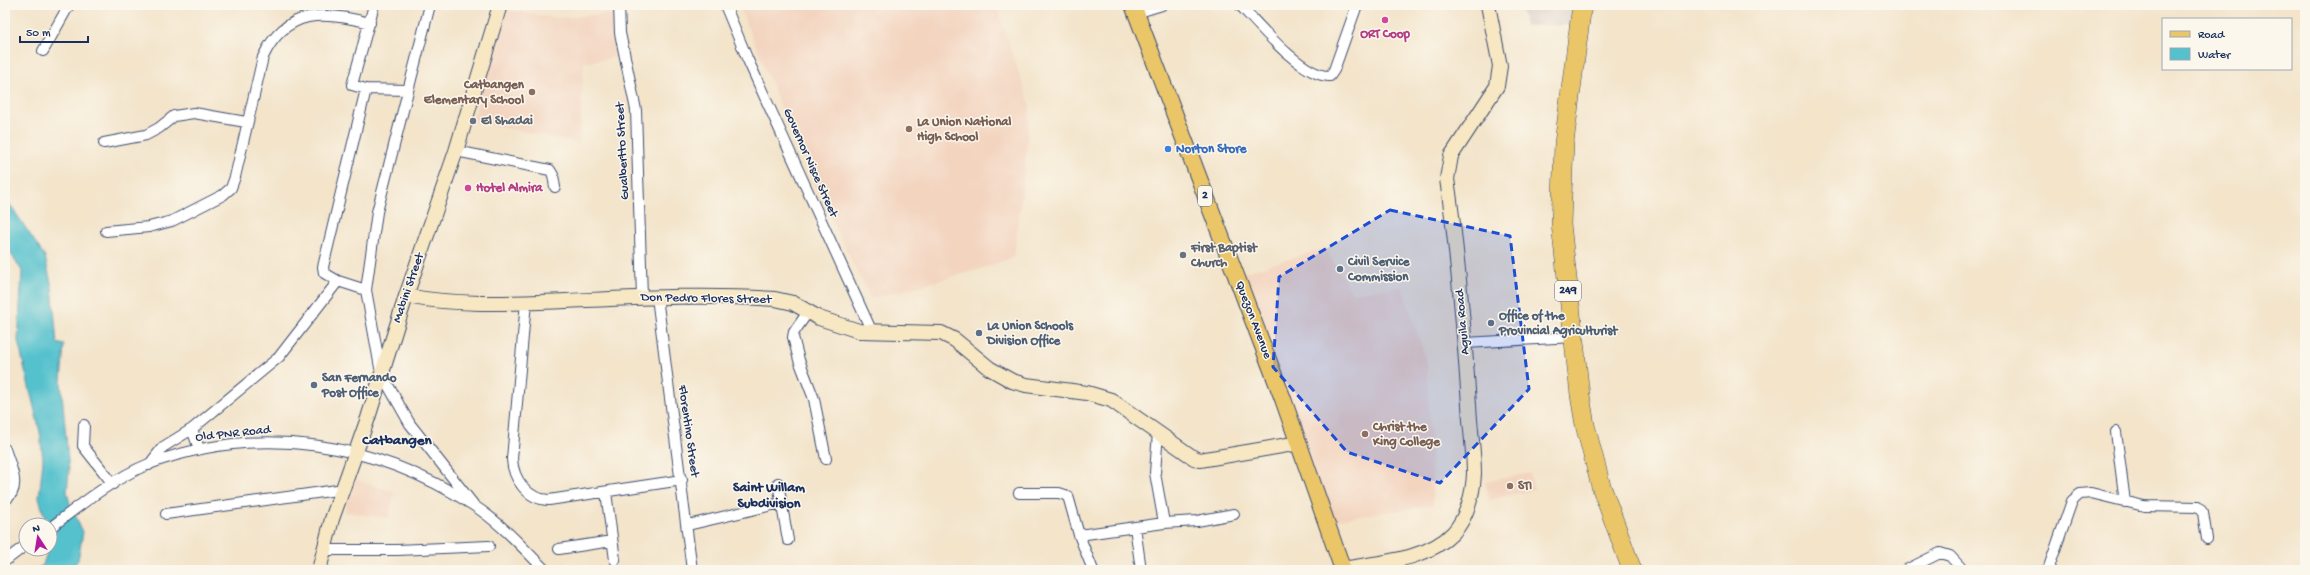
<svg xmlns="http://www.w3.org/2000/svg" width="2310" height="575" font-family="'Gochi Hand',sans-serif">
	<style>
		.built { fill: #f3d4bf }
		.industrial { fill: #cfc0bb }
		.water { fill: #54c1cd; stroke: #387896 }
		.lines { fill: none; stroke-linecap: round; stroke-linejoin: round }
		.street-casing { stroke: #3b4a6e; stroke-width: 12 }
		.secondary-casing { stroke: #3b4a6e; stroke-width: 16 }
		.primary-casing { stroke: #3b4a6e; stroke-width: 18 }
		.highway-casing { stroke: #3b4a6e; stroke-width: 20 }
		.street { stroke: #fff; stroke-width: 10 }
		.secondary { stroke: #f7e8c3; stroke-width: 14 }
		.primary { stroke: #eac669; stroke-width: 16 }
		.highway { stroke: #eac669; stroke-width: 19 }
		.marked { fill: #1d4ed8; fill-opacity: 0.2; stroke: #1d4ed8; stroke-width: 3; stroke-dasharray: 8 5; stroke-linejoin: round }
		.hotel-dot { fill: #d1479c; stroke: #fbf7ec; stroke-width: 1.5 }
		.education-dot { fill: #8d6e63; stroke: #fbf7ec; stroke-width: 1.5 }
		.worship-dot { fill: #6b7280; stroke: #fbf7ec; stroke-width: 1.5 }
		.shop-dot { fill: #3f7fe0; stroke: #fbf7ec; stroke-width: 1.5 }
		.service-dot { fill: #5c6f8a; stroke: #fbf7ec; stroke-width: 1.5 }
		.labels { text-anchor: middle; dominant-baseline: central; stroke-width: 3; stroke-linejoin: round; paint-order: stroke }
		.shield { fill: #fbf7ec; stroke: #5e6b89; stroke-width: 1 }
		.shield-label { font-size: 12px; font-weight: bold; fill: #1b2f5e }
		.hotel-label { font-size: 13px; font-weight: bold; fill: #b23c85; stroke: #fbf7ec }
		.education-label { font-size: 13px; font-weight: bold; fill: #785e54; stroke: #fbf7ec; text-anchor: start }
		.worship-label { font-size: 13px; font-weight: bold; fill: #5b616d; stroke: #fbf7ec; text-anchor: start }
		.shop-label { font-size: 13px; font-weight: bold; fill: #366cbe; stroke: #fbf7ec; text-anchor: start }
		.street-label { font-size: 13px; fill: #1b2f5e; stroke: #fbf7ec }
		.service-label { font-size: 13px; font-weight: bold; fill: #4e5e75; stroke: #fbf7ec; text-anchor: start }
		.neighbourhood-label { font-size: 14px; font-weight: bold; fill: #1b2f5e; stroke: #fbf7ec }
		.quarter-label { font-size: 15px; font-weight: bold; fill: #1b2f5e; stroke: #fbf7ec }
	</style>
	<rect width="100%" height="100%" fill="#fbf7ec"/>
	<filter id="ink" filterUnits="userSpaceOnUse"><feTurbulence type="fractalNoise" baseFrequency=".025" numOctaves="2"/><feDisplacementMap in="SourceGraphic" scale="8" xChannelSelector="R" yChannelSelector="G"/><feConvolveMatrix kernelMatrix="1 2 1 2 8 2 1 2 1" color-interpolation-filters="sRGB"/></filter>
	<filter id="wash" filterUnits="userSpaceOnUse"><feTurbulence type="fractalNoise" baseFrequency=".012" numOctaves="4" result="noise"/><feDisplacementMap in="SourceGraphic" scale="16" xChannelSelector="R" yChannelSelector="G"/><feGaussianBlur stdDeviation="0.9" result="paint"/><feColorMatrix in="noise" values="0 0 0 0 0 0 0 0 0 0 0 0 0 0 0 0 0 1.4 0 .05"/><feComposite in="paint" operator="in"/></filter>
	<g filter="url(#wash)">
		<rect width="100%" height="100%" fill="#f3e4ca"/>
		<!-- built -->
		<path class="built" d="M739,5H996L1030,105L1025,165L1014,257L977,270L871,299L829,215L774,91Z
			M504,10L558,18L619,13L623,56L584,63L579,143L473,121Z
			M1325,248L1352,293L1402,287L1427,363L1433,505L1333,520L1239,274Z
			M1530,473L1534,490L1489,500L1485,482Z
			M353,479L395,492L388,518L344,512Z"/>
		<!-- industrial -->
		<path class="industrial" d="M1521,5H1574L1572,25L1525,26Z"/>
		<!-- water -->
		<path class="water" d="M5,197L45,257L52,287L57,343L64,345L61,382L69,471L67,492L70,504L83,532L78,560L70,570H35L43,565L48,549H50V525H47L39,498L43,460L40,432L18,341L22,271L5,245Z"/>
	</g>
	<g filter="url(#ink)">
		<g class="lines">
			<!-- street casing -->
			<g class="street-casing">
				<path id="street" d="M374,5L352,85L366,89L407,90
					M430,5L377,212L366,290L381,373L410,424L473,504
					M619,5L620,33L636,110L642,297
					M725,5L747,58L872,332
					M1240,5C1258,24 1303,78 1330,76L1334,70L1357,5
					M1136,13L1162,5
					M43,51L69,5
					M366,89L323,267L324,273L338,281L366,290
					M104,143L146,135L159,128L174,116L194,113L246,122
					M456,151L550,170L553,175L555,187
					M106,231L149,227L172,221L223,195L231,188L235,177L263,57C286,8 324,11 370,23
					M657,297L692,570
					M526,302L512,459C513,479 528,500 549,500L682,480
					M808,312L794,332L793,337L799,360L814,399L826,459
					M1465,343L1574,337
					M84,425L83,446L113,484
					M192,429L199,449
					M1158,432L1155,473L1164,523
					M2116,432L2125,502
					M5,449C10,466 23,488 5,500
					M149,465L163,447L192,429L279,357L338,281
					M778,483L788,540
					M606,492L615,560
					M1019,493H1059L1068,496L1079,535L1093,570
					M166,514L344,489
					M688,525L781,503
					M1135,527L1141,570
					M50,528C80,505 114,478 149,464C260,423 375,442 473,505C501,523 523,548 545,570
					M1079,535L1164,523L1197,521L1234,514
					M559,549L612,541
					M323,550H397L489,546
					M5,561L26,545
					M1906,570L1940,553L1950,556L1963,570
					M2048,570L2072,501L2080,494L2091,493L2144,506L2198,507L2203,513L2207,539"/>
			</g>
			<!-- secondary casing -->
			<g class="secondary-casing">
				<path id="secondary" d="M406,296C459,306 512,303 566,301C635,298 705,294 775,299L793,303L819,318L859,331L941,333L955,340L989,368L1012,381L1026,385L1087,393L1111,400L1194,458L1200,460L1299,443
					M1343,569C1379,562 1426,561 1453,533C1467,518 1473,494 1474,474C1474,451 1470,428 1469,405C1464,329 1458,254 1447,179L1451,156L1497,86L1500,66L1488,5
					M319,570L332,519L368,418L406,296L456,151L500,5"/>
			</g>
			<!-- primary casing -->
			<g class="primary-casing">
				<path id="primary" d="M1133,5L1283,399L1343,570"/>
			</g>
			<!-- highway casing -->
			<g class="highway-casing">
				<path id="highway" d="M1582,5L1564,143L1561,224L1580,395L1585,425L1601,486L1632,570"/>
			</g>
			<!-- street -->
			<use href="#street" class="street"/>
			<!-- secondary -->
			<use href="#secondary" class="secondary"/>
			<!-- primary -->
			<use href="#primary" class="primary"/>
			<!-- highway -->
			<use href="#highway" class="highway"/>
		</g>
	</g>
	<!-- marked area -->
	<path class="marked" d="M1390,210L1510,236L1529,389L1440,483L1347,452L1273,367L1279,277Z"/>
	<!-- markers -->
	<g class="hotel-dot">
		<circle cx="1385" cy="20" r="4"/>
		<circle cx="468" cy="188" r="4"/>
	</g>
	<g class="education-dot">
		<circle cx="532" cy="92" r="4"/>
		<circle cx="909" cy="129" r="4"/>
		<circle cx="1365" cy="434" r="4"/>
		<circle cx="1510" cy="486" r="4"/>
	</g>
	<g class="worship-dot">
		<circle cx="473" cy="121" r="4"/>
		<circle cx="1183" cy="255" r="4"/>
	</g>
	<circle class="shop-dot" cx="1168" cy="149" r="4"/>
	<g class="service-dot">
		<circle cx="1340" cy="269" r="4"/>
		<circle cx="1491" cy="323" r="4"/>
		<circle cx="979" cy="333" r="4"/>
		<circle cx="314" cy="385" r="4"/>
	</g>
	<g class="labels">
		<!-- shield labels -->
		<g class="shield">
			<rect x="1198" y="186" width="14" height="20" rx="3"/>
			<rect x="1555" y="281" width="26" height="20" rx="3"/>
		</g>
		<g class="shield-label">
			<text x="1205" y="196">2</text>
			<text x="1568" y="291">249</text>
		</g>
		<!-- hotel labels -->
		<g class="hotel-label">
			<text x="1385" y="34">ORT Coop</text>
			<text x="476" y="188" text-anchor="start">Hotel Almira</text>
		</g>
		<!-- education labels -->
		<g class="education-label">
			<text x="524" y="85" text-anchor="end">Catbangen<tspan x="524" dy="15">Elementary School</tspan></text>
			<text x="917" y="122">La Union National<tspan x="917" dy="15">High School</tspan></text>
			<text x="1373" y="427">Christ the<tspan x="1373" dy="15">King College</tspan></text>
			<text x="1518" y="486">STI</text>
		</g>
		<!-- worship labels -->
		<g class="worship-label">
			<text x="481" y="121">El Shadai</text>
			<text x="1191" y="248">First Baptist<tspan x="1191" dy="15">Church</tspan></text>
		</g>
		<!-- shop labels -->
		<g class="shop-label">
			<text x="1176" y="149">Norton Store</text>
		</g>
		<!-- street labels -->
		<g class="street-label">
			<text transform="translate(623 151) rotate(-93)">Gualbertto Street</text>
			<text transform="translate(810 163) rotate(66)">Governor Nisce Street</text>
			<text transform="translate(409 288) rotate(-71)">Mabini Street</text>
			<text transform="translate(706 299) rotate(1)">Don Pedro Flores Street</text>
			<text transform="translate(1253 320) rotate(69)">Quezon Avenue</text>
			<text transform="translate(1463 322) rotate(-95)">Aguila Road</text>
			<text transform="translate(688 431) rotate(82)">Florentino Street</text>
			<text transform="translate(233 434) rotate(-6)">Old PNR Road</text>
		</g>
		<!-- service labels -->
		<g class="service-label">
			<text x="1348" y="262">Civil Service<tspan x="1348" dy="15">Commission</tspan></text>
			<text x="1499" y="316">Office of the<tspan x="1499" dy="15">Provincial Agriculturist</tspan></text>
			<text x="987" y="326">La Union Schools<tspan x="987" dy="15">Division Office</tspan></text>
			<text x="322" y="378">San Fernando<tspan x="322" dy="15">Post Office</tspan></text>
		</g>
		<!-- neighbourhood labels -->
		<g class="neighbourhood-label">
			<text x="769" y="488">Saint Willam<tspan x="769" dy="16">Subdivision</tspan></text>
		</g>
		<!-- quarter labels -->
		<g class="quarter-label">
			<text x="397" y="441">Catbangen</text>
		</g>
	</g>
	<!-- margin -->
	<rect width="2310" height="575" fill="none" stroke="#fbf7ec" stroke-width="20"/>
	<!-- legend -->
	<rect x="2162" y="18" width="130" height="52" fill="#fbf7ec" stroke="#a1a7b3"/>
	<rect x="2170" y="31" width="20" height="6" fill="#eac669" stroke="#a1a7b3"/>
	<text x="2198" y="38" font-size="12" fill="#1b2f5e">Road</text>
	<rect x="2170" y="48" width="20" height="12" fill="#54c1cd" stroke="#a1a7b3"/>
	<text x="2198" y="58" font-size="12" fill="#1b2f5e">Water</text>
	<!-- north arrow -->
	<g transform="translate(38 537) rotate(348)"><circle r="19" fill="#fbf7ec" stroke="#a1a7b3"/>
	<path d="M0-3L7 15L0 10L-7 15Z" fill="#b5179e"/>
	<text y="-6" font-size="11" font-weight="bold" text-anchor="middle" fill="#1b2f5e">N</text>
	</g>
	<!-- scale -->
	<path d="M20 36v6h68v-6" fill="none" stroke="#1b2f5e" stroke-width="2"/>
	<text x="26" y="36" font-size="12" fill="#1b2f5e" stroke="#fbf7ec" stroke-width="3" paint-order="stroke">50 m</text>
</svg>
